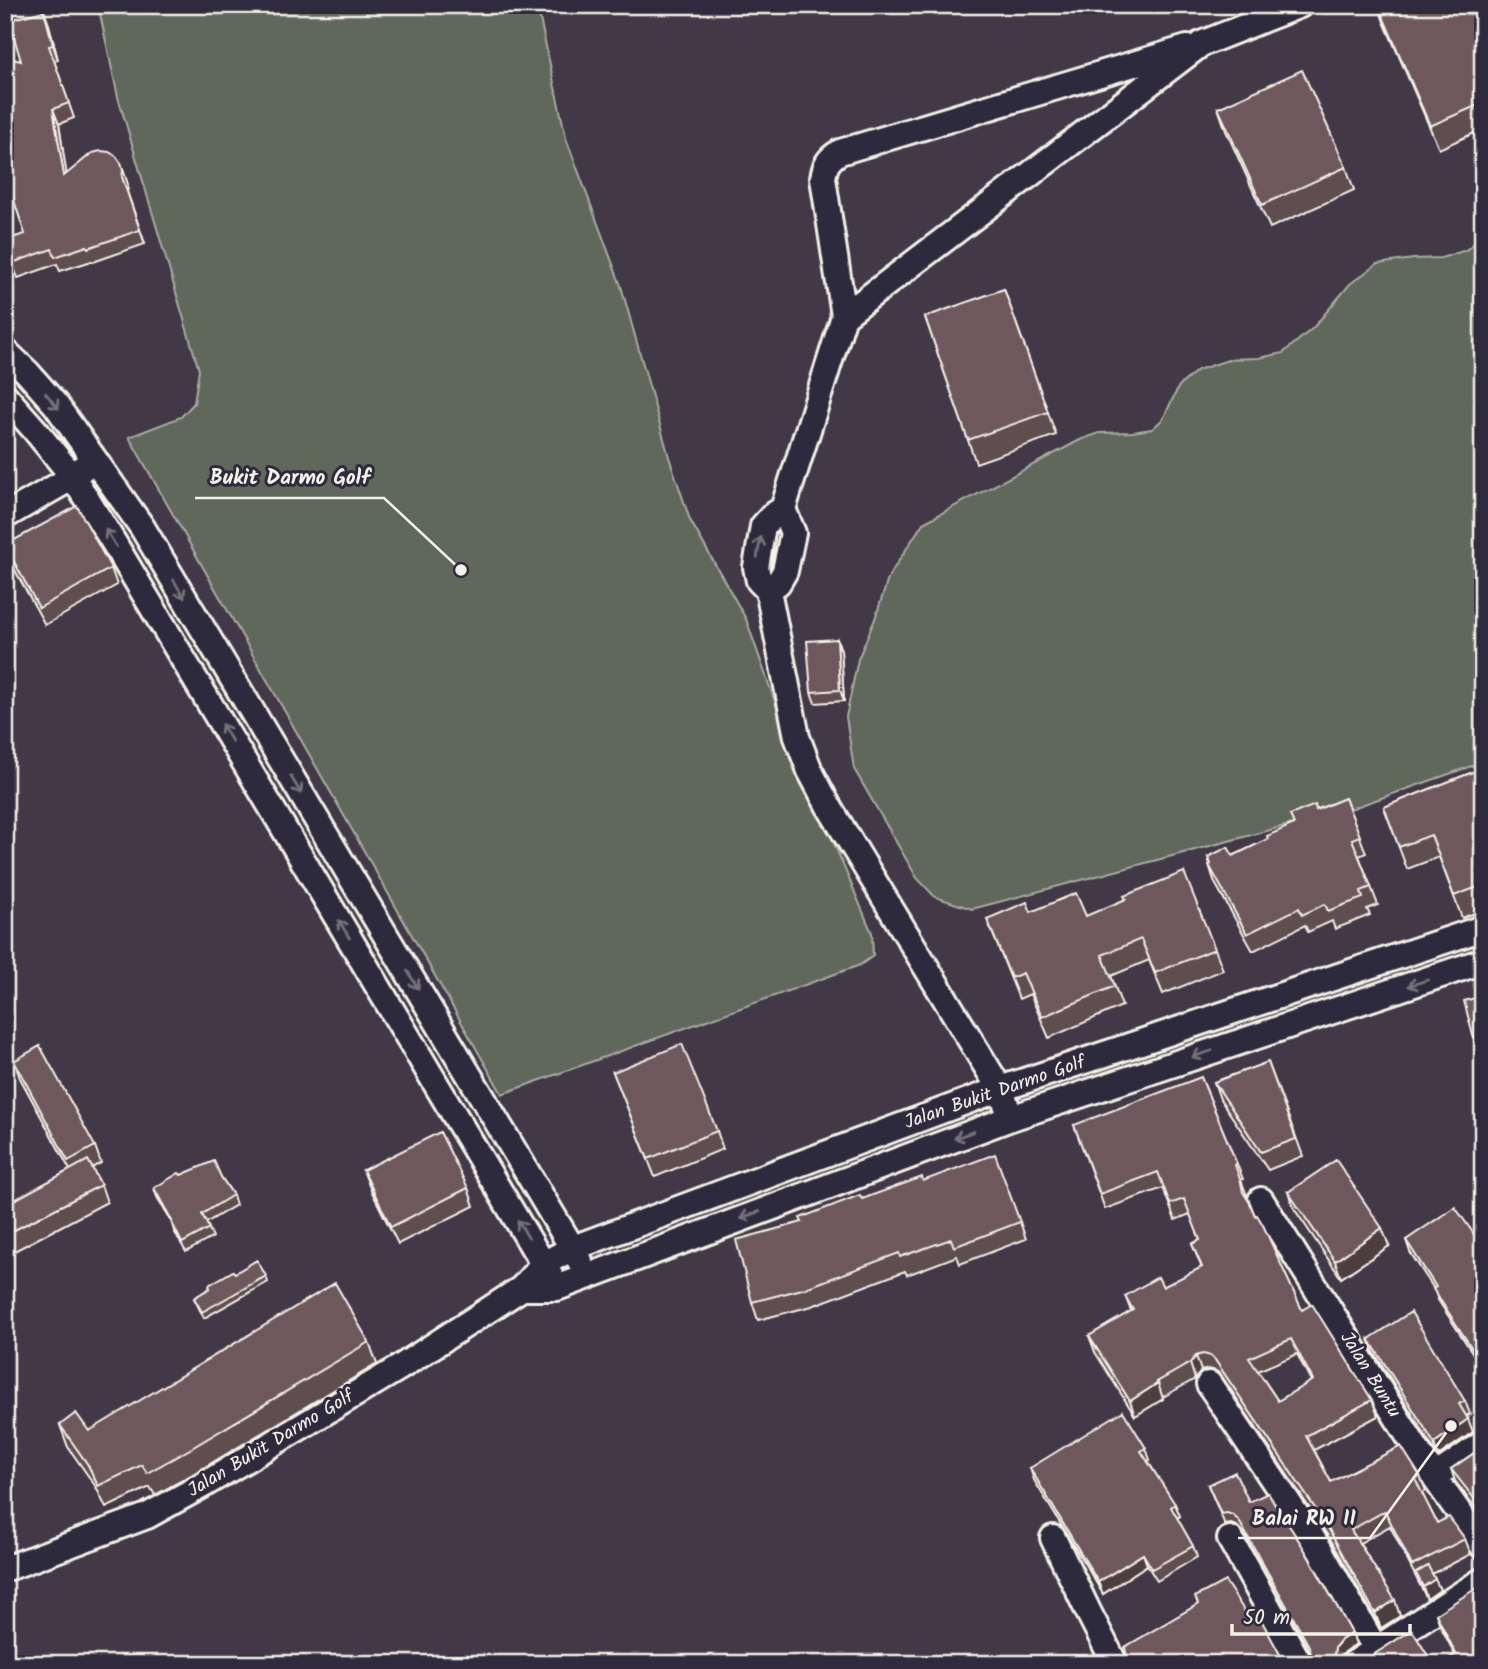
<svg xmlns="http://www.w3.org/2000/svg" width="1488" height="1669" font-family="Kalam,sans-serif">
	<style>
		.green { fill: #60685c; stroke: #aaaca2; stroke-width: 2 }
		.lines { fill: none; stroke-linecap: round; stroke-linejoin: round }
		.minor-casing { stroke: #f4f1e8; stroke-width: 30 }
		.minor { stroke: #2f2a3d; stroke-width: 24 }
		.wall { fill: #5f4d50; stroke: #f4f1e8; stroke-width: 2; fill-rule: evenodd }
		.shaded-wall { fill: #4d3e41; stroke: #f4f1e8; stroke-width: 2 }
		.building { fill: #6e595d; stroke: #f4f1e8; stroke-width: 2; fill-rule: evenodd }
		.oneway { stroke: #747079 }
		.labels { text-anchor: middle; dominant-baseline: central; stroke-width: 6; stroke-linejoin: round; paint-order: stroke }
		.street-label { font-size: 19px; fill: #f4f1e8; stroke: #2f2a3d }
		.leader { fill: none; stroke: #f4f1e8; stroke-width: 2.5 }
		.callout-dot { fill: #f4f1e8; stroke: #2f2a3d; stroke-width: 2.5 }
		.callout-label { font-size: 21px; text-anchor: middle; font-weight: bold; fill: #f4f1e8; stroke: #2f2a3d; stroke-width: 6; stroke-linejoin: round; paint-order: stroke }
	</style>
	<rect width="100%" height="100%" fill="#423847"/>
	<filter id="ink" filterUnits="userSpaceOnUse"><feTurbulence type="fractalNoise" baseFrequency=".0143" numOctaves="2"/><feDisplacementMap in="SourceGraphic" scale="14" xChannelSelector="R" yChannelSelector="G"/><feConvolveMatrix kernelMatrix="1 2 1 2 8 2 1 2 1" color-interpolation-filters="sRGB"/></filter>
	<g filter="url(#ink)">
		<!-- green -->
		<path class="green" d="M98,5H537L566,138L621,286L669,457L690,520L746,619L780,716L872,933L873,956L860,965L502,1094L129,437L181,417L194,403L199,370L118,97Z
			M1483,235V762L1353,808L972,909L935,897L917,878L854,769L846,717L858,659L875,619L889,576L923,523L1080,440L1099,433L1132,432L1152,429L1163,419L1179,386L1198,370L1231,359L1259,358L1283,353L1313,328L1350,284L1377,264L1413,259L1441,258L1466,250Z"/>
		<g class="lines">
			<!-- minor casing -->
			<g class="minor-casing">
				<path id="minor" d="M844,316L823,178C825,165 828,159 840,152L1187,48
					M5,351L27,372L56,405L142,527L580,1261
					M5,396L35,430L73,477L114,543L552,1279
					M783,509L773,515L763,526L756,567L759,581L768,590L797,737L810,771L828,805L1000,1089L1006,1104
					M5,516L73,477L83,468
					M768,590L778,583L785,571L793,533L783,509L844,316L1201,44L1300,5
					M1483,928L1000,1089L573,1248L543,1264L522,1288H557L1011,1118L1483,961
					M1261,1200L1434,1477L1483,1546
					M1209,1384L1320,1550L1375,1648
					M1434,1477L1483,1443
					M1053,1538L1088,1611L1115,1664
					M1230,1539L1300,1664
					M5,1569L147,1516L205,1484L399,1368L522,1288
					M1353,1664L1483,1580"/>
			</g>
			<!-- minor -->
			<use href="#minor" class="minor"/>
		</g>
		<!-- wall -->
		<path class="wall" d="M1378,5L1483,36V129L1439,149L1384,22Z
			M44,11L49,25L58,60L54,61L74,118L59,124L66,174L121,163L128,185L127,192L145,244L93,262L92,261L60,271L57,264L18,278L12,263L25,234L13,197H11L5,182L21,61Z
			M1218,108L1346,167L1354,190L1270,228L1226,131Z
			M1004,289L1056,435L976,463L925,317Z
			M5,547L111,568L117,585L45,625L11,563Z
			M837,639L841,651L844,701L815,703L811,692Z
			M1483,768V910L1462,918L1439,857L1407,869L1384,807Z
			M1345,798L1366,853L1359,856L1378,905L1367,909L1370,915L1335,929L1332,921L1308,932L1305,925L1253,951L1215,883L1209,865H1210L1208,857L1233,856L1268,839L1316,810Z
			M1031,912L1086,916L1215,949L1223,970L1163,994L1149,960L1111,976L1122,1006L1049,1038L1030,994L1019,999L987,919Z
			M1483,996V1070L1479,1058Z
			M14,1061L95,1146L101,1163L92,1168L101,1185L107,1202L5,1256V1205L70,1170L20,1078Z
			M1268,1062L1303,1156L1268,1170L1220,1099L1214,1082Z
			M613,1072L717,1131L723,1149L655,1177Z
			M1074,1125L1237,1164L1243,1179L1241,1180L1255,1216L1302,1310L1372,1400L1378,1416L1314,1450L1331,1482L1420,1476L1426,1491L1422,1494L1437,1523L1465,1539L1471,1554L1432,1574L1440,1590L1427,1599L1390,1526L1360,1543L1400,1616L1381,1628L1332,1542L1221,1375L1216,1371L1209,1369L1201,1371L1195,1379L1163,1397V1399L1135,1416L1095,1352L1089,1336L1131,1311L1125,1296L1163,1287L1202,1268L1192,1244L1200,1240L1190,1214L1175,1220L1163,1188L1105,1209ZM1297,1354L1311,1381L1278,1401L1258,1371Z
			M363,1170L468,1188L474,1206L398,1244L370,1188Z
			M181,1175L221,1177L233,1195L236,1205L206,1223L213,1237L186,1252L174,1231L171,1221L157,1197L154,1188Z
			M923,1181L1020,1222L1026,1239L960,1264L957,1256L907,1275L905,1271L812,1306L758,1320L752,1302L862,1199Z
			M1288,1192L1389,1246L1341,1278L1295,1210Z
			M1483,1233V1369L1438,1300L1434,1289L1410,1252L1406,1240L1476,1237Z
			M235,1273L266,1276L268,1282L204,1318L194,1298L210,1288L209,1285Z
			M1369,1339L1465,1401L1470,1414L1466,1416L1473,1432L1438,1456L1374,1352Z
			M369,1342L377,1364L198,1471L155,1495L150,1487L106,1508L96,1487L68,1447L60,1425L89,1431Z
			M1483,1447V1520L1479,1512L1455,1481L1451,1469Z
			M1146,1448L1150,1460L1148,1461L1180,1516L1177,1518L1193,1546L1197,1557L1157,1581L1147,1565L1103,1594L1034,1480L1030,1468Z
			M1208,1485L1249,1502L1356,1644L1345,1652L1340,1658L1308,1661L1310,1652L1243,1532L1237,1526L1231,1524L1225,1525Z
			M1436,1614L1483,1664L1455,1655L1440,1625Z"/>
		<!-- shaded-wall -->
		<path class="shaded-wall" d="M44,11L49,25L58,60L53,45Z
			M53,109L59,124L69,190L64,176Z
			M121,163L128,185L127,192L145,244L122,177Z
			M837,639L841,651L844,701L840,690Z
			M5,1014L11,1032L9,1067L5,1072Z
			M1382,1228L1389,1246L1341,1278L1335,1261Z
			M1196,1356L1201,1371L1195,1379L1190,1363Z
			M1158,1383L1163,1399L1135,1416L1130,1401Z
			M1468,1419L1473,1432L1438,1456L1434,1443Z
			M1175,1504L1180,1516L1175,1519L1171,1507Z
			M1143,1554L1147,1565L1103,1594L1098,1582Z
			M1435,1579L1440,1590L1427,1599L1423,1587Z
			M1395,1600L1400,1616L1381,1628L1375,1613Z
			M1352,1633L1356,1644L1345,1652L1340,1658L1339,1664L1334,1654L1335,1647L1341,1640Z"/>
		<!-- building -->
		<path class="building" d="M1378,5H1469L1483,36V103L1430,126Z
			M44,11L53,45L49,46L69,103L53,109L64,176L92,153L101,151L109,152L116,156L121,163L123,171L122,177L140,230L88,248L87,246L55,257L52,249L12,263L5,240L25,234L8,182H5V57L21,61L9,20Z
			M1302,70L1346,167L1262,205L1218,108Z
			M1004,289L1048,412L968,440L925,317Z
			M77,506L111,568L39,608L5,545Z
			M837,639L840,690L811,692L807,641Z
			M1483,768V885L1454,896L1431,835L1399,847L1384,807Z
			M1345,798L1360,836L1352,839L1371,887L1361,891L1363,898L1328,911L1325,904L1302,915L1299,908L1247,934L1209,865L1211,864L1208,857L1228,847L1233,856L1268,839L1267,836L1294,824L1290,815L1315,805L1316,810Z
			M1184,872L1215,949L1155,973L1141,939L1102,955L1115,986L1042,1017L1023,973L1011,978L987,919L1027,902L1031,912L1076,893L1086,916L1126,899L1124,896Z
			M1483,996V1057L1479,1058L1464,1001Z
			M682,1044L717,1131L648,1159L613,1072Z
			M40,1046L95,1146L68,1161L14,1061Z
			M1268,1062L1296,1139L1261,1152L1214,1082Z
			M1201,1077L1237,1164L1235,1165L1241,1182L1243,1192L1250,1203L1255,1216L1257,1215L1263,1225L1302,1310L1312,1304L1372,1400L1306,1436L1331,1482L1401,1446L1420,1476L1415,1479L1437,1523L1449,1517L1465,1539L1412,1566L1385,1511L1351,1530L1395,1600L1375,1613L1327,1526L1215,1360L1211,1356L1203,1354L1196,1356L1190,1363L1157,1382L1158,1383L1130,1401L1089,1336L1133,1310L1125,1296L1158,1277L1163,1287L1202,1267L1192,1244L1200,1240L1184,1199L1170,1204L1158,1172L1100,1194L1074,1125ZM1291,1339L1313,1380L1278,1401L1249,1358Z
			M440,1132L468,1188L391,1227L363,1170Z
			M995,1154L1020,1222L954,1247L951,1239L900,1257L899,1253L806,1288L752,1302L736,1240L802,1222L800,1218L860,1195L862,1199L922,1177L923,1181Z
			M88,1160L101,1185L5,1235V1205Z
			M1336,1160L1382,1228L1335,1261L1288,1192Z
			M214,1161L221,1177L233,1195L202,1214L209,1228L182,1243L171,1221H172L154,1188L179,1173L181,1175Z
			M1455,1207L1476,1237L1483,1233V1365L1433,1289L1436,1287L1406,1240Z
			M257,1260L266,1276L202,1312L194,1298L210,1288L209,1285L233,1271L235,1273Z
			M335,1283L369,1342L190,1449L147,1473L142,1465L98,1486L88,1465L60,1425L76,1413L89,1431Z
			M1411,1312L1465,1401L1459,1404L1468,1419L1434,1443L1369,1339Z
			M1123,1411L1146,1448L1141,1451L1175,1504L1171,1507L1193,1546L1152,1569L1143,1554L1098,1582L1030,1468Z
			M1483,1447V1515L1478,1507L1480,1506L1451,1469Z
			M1235,1472L1249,1502L1268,1493L1303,1547L1352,1633L1341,1640L1335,1647L1334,1654L1337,1661L1339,1664H1305L1308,1661L1311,1654L1309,1646L1239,1521L1233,1515L1227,1513L1221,1514L1208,1485Z
			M1428,1566L1435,1579L1423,1587L1416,1573Z
			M1225,1581L1251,1621L1259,1616L1283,1660L1286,1664H1132L1126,1653L1125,1647L1198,1604L1195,1597Z
			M1483,1584V1664H1439L1456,1654L1436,1614Z
			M1412,1630L1433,1664H1359Z"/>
		<!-- one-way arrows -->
		<defs><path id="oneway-shaft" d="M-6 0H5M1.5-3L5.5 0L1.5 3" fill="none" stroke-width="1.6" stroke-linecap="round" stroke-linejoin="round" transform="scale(1.75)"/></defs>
		<g class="oneway">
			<use href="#oneway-shaft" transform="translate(52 401) rotate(50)"/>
			<use href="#oneway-shaft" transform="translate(111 538) rotate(-122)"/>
			<use href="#oneway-shaft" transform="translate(759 547) rotate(-80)"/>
			<use href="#oneway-shaft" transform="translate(179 589) rotate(59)"/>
			<use href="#oneway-shaft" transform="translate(227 733) rotate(-121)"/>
			<use href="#oneway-shaft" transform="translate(296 785) rotate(59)"/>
			<use href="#oneway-shaft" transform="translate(344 929) rotate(-121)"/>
			<use href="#oneway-shaft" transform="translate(413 980) rotate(59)"/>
			<use href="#oneway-shaft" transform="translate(1418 983) rotate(162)"/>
			<use href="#oneway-shaft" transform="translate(1202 1054) rotate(162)"/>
			<use href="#oneway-shaft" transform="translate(964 1135) rotate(160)"/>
			<use href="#oneway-shaft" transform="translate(750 1215) rotate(160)"/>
			<use href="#oneway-shaft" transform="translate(523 1229) rotate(-121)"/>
		</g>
	</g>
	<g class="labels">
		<!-- street labels -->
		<g class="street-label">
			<text transform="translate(995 1093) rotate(-19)">Jalan Bukit Darmo Golf</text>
			<text transform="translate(1370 1375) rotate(58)">Jalan Buntu</text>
			<text transform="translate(271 1444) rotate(-31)">Jalan Bukit Darmo Golf</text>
		</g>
	</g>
	<!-- callouts -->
	<path class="leader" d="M461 570L384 498H195M1451 1426L1370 1538H1238"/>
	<g class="callout-dot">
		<circle cx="461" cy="570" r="7"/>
		<circle cx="1451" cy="1426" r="7"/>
	</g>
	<g class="callout-label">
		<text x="290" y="484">Bukit Darmo Golf</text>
		<text x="1304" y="1525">Balai RW II</text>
	</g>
	<!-- margin -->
	<rect width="1488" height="1669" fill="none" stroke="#2f2a3d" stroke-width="28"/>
	<rect x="14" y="14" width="1460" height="1641" fill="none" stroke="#f4f1e8" stroke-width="2.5" filter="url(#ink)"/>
	<!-- scale -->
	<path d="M1232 1624v10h178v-10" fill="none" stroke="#f4f1e8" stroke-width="3.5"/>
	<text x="1243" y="1624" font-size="21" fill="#f4f1e8" stroke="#2f2a3d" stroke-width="5" paint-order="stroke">50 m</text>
</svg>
